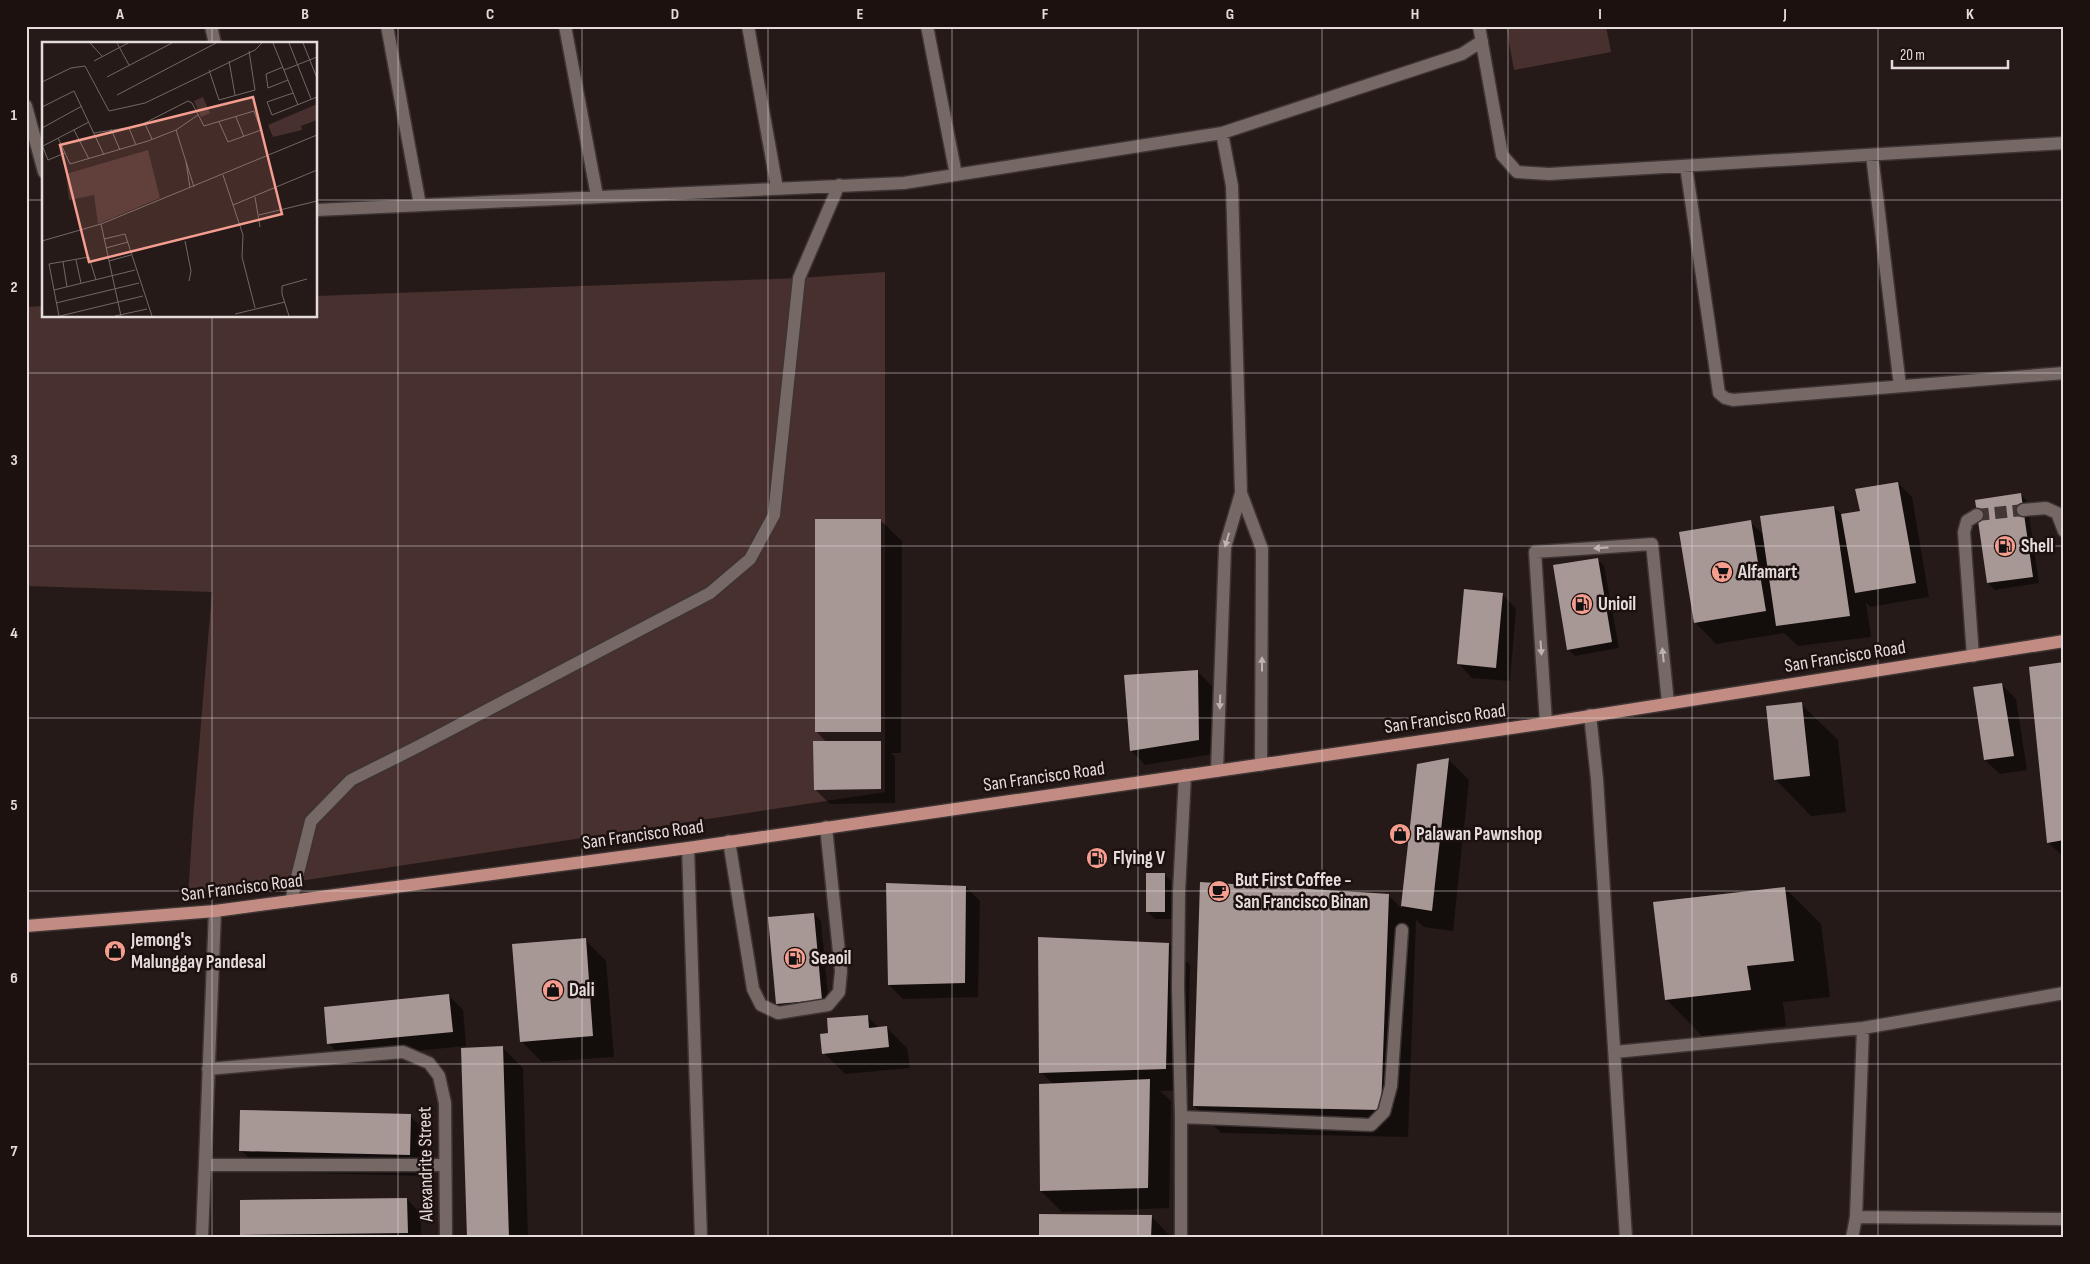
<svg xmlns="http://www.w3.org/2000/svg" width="2090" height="1264" font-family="'Sofia Sans Condensed',sans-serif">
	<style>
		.green { fill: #47302d }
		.shadow { fill: #0007 }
		.building { fill: #a89895 }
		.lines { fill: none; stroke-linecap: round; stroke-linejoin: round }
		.minor-tunnel { stroke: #423735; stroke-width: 12; stroke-dasharray: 12 6; stroke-linecap: butt }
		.minor-casing { stroke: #3d3433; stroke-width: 15 }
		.major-casing { stroke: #3d3433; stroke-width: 15 }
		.minor { stroke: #766865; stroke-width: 12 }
		.major { stroke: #c28c83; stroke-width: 12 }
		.oneway { fill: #beb3b1 }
		.grid { fill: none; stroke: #e4dcda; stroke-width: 1; stroke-opacity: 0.55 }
		.labels { text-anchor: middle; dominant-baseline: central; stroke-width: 5; stroke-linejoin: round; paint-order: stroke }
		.poi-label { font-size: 19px; font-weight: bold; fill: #e4dcda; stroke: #1c110f; text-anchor: start }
		.street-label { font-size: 19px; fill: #e4dcda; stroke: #1c110f }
		.inset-road { fill: none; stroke: #716866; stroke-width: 1 }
		.view { fill: #f59d8f; fill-opacity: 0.15; stroke: #f59d8f; stroke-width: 2.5 }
		.inset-edge { fill: none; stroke: #e4dcda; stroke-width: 2.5 }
		.neatline { fill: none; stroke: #e4dcda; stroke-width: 2 }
		.grid-label { font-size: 16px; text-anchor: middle; font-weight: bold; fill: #e4dcda }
	</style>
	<rect width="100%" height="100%" fill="#251a18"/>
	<!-- green -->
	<path class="green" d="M1506,26H1606L1611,52L1514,70Z
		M885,272V792L188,898L193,819L212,592L26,586V307L44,306V316H316V296L799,278Z"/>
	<!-- shadow -->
	<path class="shadow" d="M1898,483L1912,497L1929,597L1870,607L1866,602L1871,637L1798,646L1784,633L1716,644L1695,622L1750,522L1764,535L1834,507L1842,515L1861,512Z
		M2020,494L2027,501L2039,583L1995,590L1988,583Z
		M880,520L902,541L901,753H891L895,757V803L830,804L815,789L827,743L816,731Z
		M1597,559L1604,566L1619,648L1575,656L1568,649Z
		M1502,594L1516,609L1510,681L1472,678L1458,663Z
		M2064,663V858L2048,842Z
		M1197,671L1212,686L1213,754L1145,765L1131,750Z
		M2002,685L2016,699L2027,770L2000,774L1985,760Z
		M1801,704L1838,740L1846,812L1811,816L1775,779Z
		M1448,759L1469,780L1453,931L1424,927L1416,920L1408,1137L1221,1133L1194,1106L1389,896L1402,909L1418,765Z
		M1164,874L1171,881L1172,919H1155L1148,912Z
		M966,887L980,901L978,997L903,999L889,985Z
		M1785,888L1821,924L1830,997L1783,1002L1786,1026L1702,1036L1666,999Z
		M814,914L821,921L829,1006L784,1010L777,1003Z
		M585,940L606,961L614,1057L542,1062L521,1041Z
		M1169,944L1190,965L1187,1090L1160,1091L1171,1101L1169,1208L1062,1212L1041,1191L1053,1084L1041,1072Z
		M449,996L463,1010L466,1046L343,1058L328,1043Z
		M867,1016L879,1028L886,1027L907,1048L910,1068L845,1074L824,1053L830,1034Z
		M502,1047L523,1068L528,1238H469Z
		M410,1116L431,1137L430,1176L262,1172L241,1150Z
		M407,1199L421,1214V1238H245L242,1234Z
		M1151,1216L1172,1238H1040Z"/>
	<!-- building -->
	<path class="building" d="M1898,482L1916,583L1855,593L1841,514L1860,511L1855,489Z
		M2021,493L2033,577L1987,583L1975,500Z
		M1834,506L1850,616L1776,626L1760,516Z
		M815,519H881V732H815Z
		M1751,520L1766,611L1694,623L1679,532Z
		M1598,558L1612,642L1567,650L1553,565Z
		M1464,589L1503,593L1496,668L1457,664Z
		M2064,662V840L2047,843L2029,667Z
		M1198,670L1199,740L1130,751L1124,675Z
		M2002,683L2014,756L1984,760L1973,687Z
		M1802,702L1810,776L1774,780L1766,706Z
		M813,741H881V789L814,790Z
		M1449,758L1432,911L1401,906L1417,764Z
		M1146,873H1165V912H1146Z
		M1200,882L1389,894L1381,1110L1193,1106Z
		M886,883L966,886L965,983L888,985Z
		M1785,887L1794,961L1747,966L1751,990L1665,1000L1653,902Z
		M814,913L822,1000L776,1004L768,917Z
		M1038,937L1169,943L1166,1069L1039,1073Z
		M586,938L593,1036L520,1042L512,944Z
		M449,994L453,1032L327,1044L324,1007Z
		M868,1015L869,1028L887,1026L889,1047L822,1054L820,1034L828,1033L827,1018Z
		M503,1046L509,1238H467L461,1048Z
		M1150,1079L1148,1188L1040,1191L1039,1084Z
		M240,1110L411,1114L410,1155L239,1151Z
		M407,1198L408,1233L240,1235V1200Z
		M1039,1214L1152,1215L1151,1238H1039Z"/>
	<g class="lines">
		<!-- minor-tunnel -->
		<path class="minor-tunnel" d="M1977,515L2023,510"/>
		<!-- minor casing -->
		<g class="minor-casing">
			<path id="minor" d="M211,26L215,44
				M387,26L420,205
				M565,26L597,196
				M748,26L777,188
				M927,26L956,175
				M1479,26L1502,155L1517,172L1549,174L2064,143
				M26,106L44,172
				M1222,133L1232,186L1241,493L1262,549L1261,765
				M1872,155L1900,386
				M1686,166L1719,393L1725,398L1733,400L2064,373
				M316,210L904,183L1222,133L1462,54L1482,41
				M2023,510L2046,508L2057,513L2064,531
				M1973,656L1964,532L1967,521L1977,515
				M1590,715L1597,779L1626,1238
				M1546,723L1535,552L1652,544L1668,703
				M1217,771L1225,547L1241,493
				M729,841L753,989L761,1005L778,1013L828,1005L839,992L841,971L826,827
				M688,848L701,1238
				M291,901L311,821L351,780L417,747L710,593L750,559L774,515L799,278L839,185
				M1615,1052L1863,1028L2064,993
				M208,1069L403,1052L429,1063L439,1076L445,1103L446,1238
				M1181,1117L1371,1125L1384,1112L1391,1086L1402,930
				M205,1165H445
				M1856,1217L2064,1219
				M202,1238L215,911
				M1181,1238V1117L1178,987L1179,892L1185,775
				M1852,1238L1856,1217L1863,1028"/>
		</g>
		<!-- major casing -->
		<g class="major-casing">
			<path id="major" d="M26,926L215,911L688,848L1546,723L2064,641"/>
		</g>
		<!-- minor -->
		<use href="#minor" class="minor"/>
		<!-- major -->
		<use href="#major" class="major"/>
	</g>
	<!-- one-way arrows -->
	<defs><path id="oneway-solid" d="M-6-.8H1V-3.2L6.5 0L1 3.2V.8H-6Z" transform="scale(1.25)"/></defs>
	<g class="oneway">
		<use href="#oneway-solid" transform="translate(1227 540) rotate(106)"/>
		<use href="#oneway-solid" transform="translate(1601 548) rotate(176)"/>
		<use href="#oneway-solid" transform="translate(1541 648) rotate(86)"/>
		<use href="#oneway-solid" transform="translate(1663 655) rotate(-96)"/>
		<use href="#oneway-solid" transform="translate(1262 664) rotate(-90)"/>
		<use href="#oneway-solid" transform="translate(1220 702) rotate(92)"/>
	</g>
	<!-- grid -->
	<path class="grid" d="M212,26V44M398,26V1238M582,26V1238M768,26V1238M952,26V1238M1138,26V1238M1322,26V1238M1508,26V1238M1692,26V1238M1878,26V1238M26,200H44M316,200H2064M212,316V1238M26,373H2064M26,546H2064M26,718H2064M26,891H2064M26,1064H2064"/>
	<!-- icons -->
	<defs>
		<g id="fuel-disc" transform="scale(1.125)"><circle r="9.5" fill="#f59d8f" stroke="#1c110f"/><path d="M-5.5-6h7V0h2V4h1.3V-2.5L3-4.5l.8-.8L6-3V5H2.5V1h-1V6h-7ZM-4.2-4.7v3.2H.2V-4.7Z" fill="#111"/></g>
		<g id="supermarket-disc" transform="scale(1.125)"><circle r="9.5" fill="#f59d8f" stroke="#1c110f"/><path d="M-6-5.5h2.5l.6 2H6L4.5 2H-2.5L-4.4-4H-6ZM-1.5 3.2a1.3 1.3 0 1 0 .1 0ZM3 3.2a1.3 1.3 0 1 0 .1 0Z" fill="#111"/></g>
		<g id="shop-disc" transform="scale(1.125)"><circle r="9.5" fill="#f59d8f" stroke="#1c110f"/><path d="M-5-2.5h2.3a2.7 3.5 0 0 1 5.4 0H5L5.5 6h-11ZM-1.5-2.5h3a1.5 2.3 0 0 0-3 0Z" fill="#111"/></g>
		<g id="cafe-disc" transform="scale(1.125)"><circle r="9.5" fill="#f59d8f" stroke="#1c110f"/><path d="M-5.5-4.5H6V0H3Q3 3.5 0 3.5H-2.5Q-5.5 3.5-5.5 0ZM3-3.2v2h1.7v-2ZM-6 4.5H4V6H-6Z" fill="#111"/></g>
	</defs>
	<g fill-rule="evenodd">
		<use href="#fuel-disc" x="2005" y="546"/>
		<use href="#supermarket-disc" x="1722" y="572"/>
		<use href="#fuel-disc" x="1582" y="604"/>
		<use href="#shop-disc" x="1400" y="834"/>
		<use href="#fuel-disc" x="1097" y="858"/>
		<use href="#cafe-disc" x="1219" y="891"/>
		<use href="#shop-disc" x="115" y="951"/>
		<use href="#fuel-disc" x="795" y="958"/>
		<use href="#shop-disc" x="553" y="990"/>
	</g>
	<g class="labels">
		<!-- poi labels -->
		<g class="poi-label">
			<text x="2021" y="546">Shell</text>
			<text x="1738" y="572">Alfamart</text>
			<text x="1598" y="604">Unioil</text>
			<text x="1416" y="834">Palawan Pawnshop</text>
			<text x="1113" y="858">Flying V</text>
			<text x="1235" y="880">But First Coffee -<tspan x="1235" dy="22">San Francisco Binan</tspan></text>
			<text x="131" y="940">Jemong's<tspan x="131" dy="22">Malunggay Pandesal</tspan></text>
			<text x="811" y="958">Seaoil</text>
			<text x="569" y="990">Dali</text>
		</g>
		<!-- street labels -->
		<g class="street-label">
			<text transform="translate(1845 657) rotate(-9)">San Francisco Road</text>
			<text transform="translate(1445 719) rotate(-8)">San Francisco Road</text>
			<text transform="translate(1044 777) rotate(-8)">San Francisco Road</text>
			<text transform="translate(643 835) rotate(-8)">San Francisco Road</text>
			<text transform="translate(242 888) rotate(-7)">San Francisco Road</text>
			<text transform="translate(426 1164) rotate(-91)">Alexandrite Street</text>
		</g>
	</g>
	<!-- overview -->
	<g transform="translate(42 42)">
		<rect width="275" height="275" fill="#251a18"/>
		<path d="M161,55L168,71L159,75L152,59ZM275,62V78L259,84L260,88L231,95L226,83ZM106,108L118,156L56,182L52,153L27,158L24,132Z" fill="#47302d"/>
		<path class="inset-road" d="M48,1L60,14M75,1L87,23M231,1L256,63M247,1L269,57M261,1L275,36M52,19L86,1M187,19L193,53M241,25L224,32L226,46L246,38M167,28L177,58L213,48L207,9M242,28L275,15M65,35L130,1M0,40L29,26L43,24L67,69L103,61L213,8L220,1M251,51L225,60L230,73L275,55M75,53L174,1M0,65L32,49L62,113M194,75L202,95M103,82L110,97M0,86L40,64M87,86L94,103M69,87L78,108M32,88L47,117M134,88L152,145M52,91L97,84L146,59L150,61L162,84L212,69L219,88L186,100L177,80M16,96L23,111M0,103L6,118L23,111L28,122L106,99L134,88L156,73M1,104L47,80M144,120L148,146M181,133L201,193L200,215L213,266M213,155L218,185M191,163L275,128M217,173L275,159M59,182L79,274M62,197L83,192L110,274M0,199L59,182L275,93M143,199L149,229L147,239M64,206L86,200M34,218L39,241M67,219L89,213M21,220L25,245M12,248L93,228M14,261L97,241M193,272L243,260M17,274L7,222L47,215L54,238M18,274L101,254M73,274L105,267M247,274L240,252V244L265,237"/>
		<path class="view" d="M211,55L240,172L47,220L18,103Z"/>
		<rect width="275" height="275" class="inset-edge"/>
	</g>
	<!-- border -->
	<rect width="2090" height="1264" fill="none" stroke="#1c110f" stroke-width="55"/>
	<!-- scale -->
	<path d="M1892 60v8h116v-8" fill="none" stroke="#e4dcda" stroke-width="2.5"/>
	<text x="1900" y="60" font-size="15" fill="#e4dcda" stroke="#1c110f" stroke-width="4" paint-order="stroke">20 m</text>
	<rect x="28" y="28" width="2034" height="1208" class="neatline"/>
	<g class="grid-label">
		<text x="120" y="19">A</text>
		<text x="305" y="19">B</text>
		<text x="490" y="19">C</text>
		<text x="675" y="19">D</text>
		<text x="860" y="19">E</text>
		<text x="1045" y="19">F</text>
		<text x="1230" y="19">G</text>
		<text x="1415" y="19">H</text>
		<text x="1600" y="19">I</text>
		<text x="1785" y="19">J</text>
		<text x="1970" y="19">K</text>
		<text x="14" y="120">1</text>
		<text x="14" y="292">2</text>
		<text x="14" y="465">3</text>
		<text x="14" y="638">4</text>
		<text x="14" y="810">5</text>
		<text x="14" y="983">6</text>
		<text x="14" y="1156">7</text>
	</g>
</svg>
